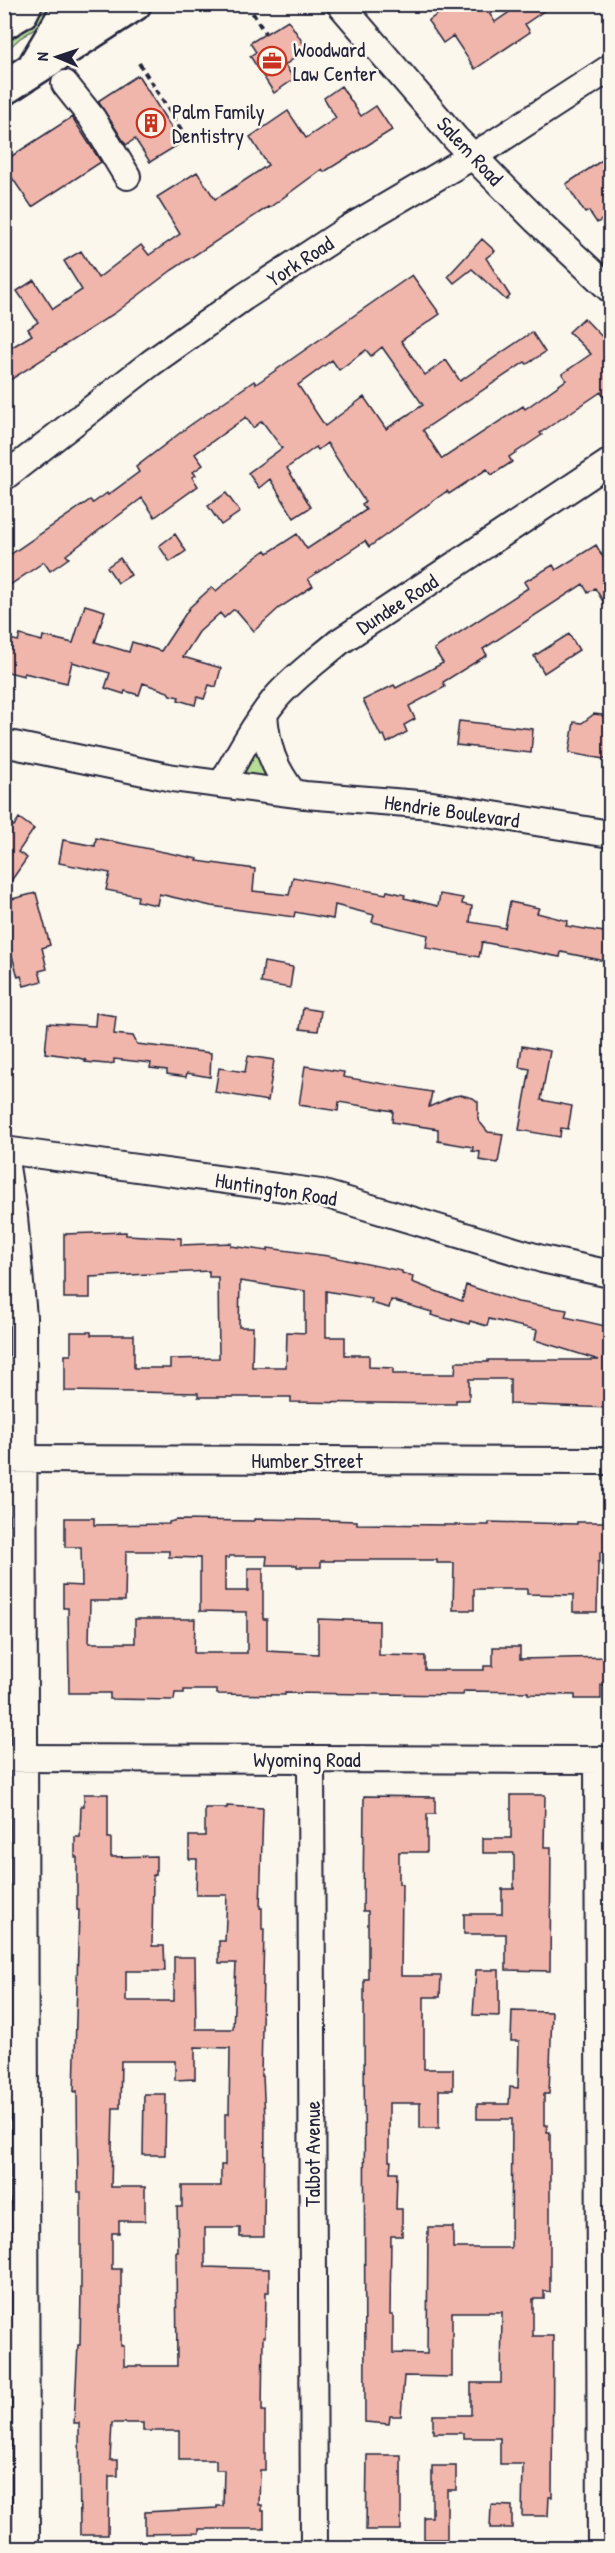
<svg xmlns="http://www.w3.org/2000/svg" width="615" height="2553" font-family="'Patrick Hand',sans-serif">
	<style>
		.green { fill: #b6dc98; stroke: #6c7f6a; stroke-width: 1.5 }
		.building { fill: #f0b6ab; stroke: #22223b; stroke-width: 1.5; fill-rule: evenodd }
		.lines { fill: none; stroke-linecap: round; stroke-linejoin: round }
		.minor-casing { stroke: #22223b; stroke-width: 30 }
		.major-casing { stroke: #22223b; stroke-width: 38 }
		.path { stroke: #22223b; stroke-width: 4; stroke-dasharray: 6 4.5; stroke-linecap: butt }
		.minor { stroke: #fbf7ec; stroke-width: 26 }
		.major { stroke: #fbf7ec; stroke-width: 33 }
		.labels { text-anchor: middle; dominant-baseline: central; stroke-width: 5; stroke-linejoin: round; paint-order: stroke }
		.poi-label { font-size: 21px; fill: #22223b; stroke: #fbf7ec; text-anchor: start }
		.street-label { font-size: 21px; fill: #22223b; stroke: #fbf7ec }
	</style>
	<rect width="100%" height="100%" fill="#fbf7ec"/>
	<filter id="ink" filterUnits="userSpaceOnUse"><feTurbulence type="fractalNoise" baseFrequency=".0167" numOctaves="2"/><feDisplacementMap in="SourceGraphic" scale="12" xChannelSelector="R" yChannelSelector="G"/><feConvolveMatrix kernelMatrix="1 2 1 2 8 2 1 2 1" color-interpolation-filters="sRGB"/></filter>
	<g filter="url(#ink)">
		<!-- green -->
		<path class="green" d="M38,5H73L20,38L5,52V30Z
			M256,744L270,780L245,776L242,771Z"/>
		<!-- building -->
		<path class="building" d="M452,4H483L495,22L521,4H554L525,24L530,32L475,69L453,36L443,43L428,21Z
			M288,20L307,49L285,65L294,79L274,93L250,56L256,52L250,43Z
			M138,75L181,143L150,162L135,139L126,145L98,101Z
			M341,86L361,116L376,106L392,130L324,172L322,169L269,208L268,207L172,270L115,313L4,384V352L32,335L28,329L38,322L17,291L34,280L53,309L82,290L64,261L81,251L98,278L141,245L149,255L180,234L157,197L197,172L215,199L224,194L268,165L250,137L288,111L306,138L336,118L324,98Z
			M72,117L101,162L32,207L4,166V161Z
			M610,155V214L597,223L589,211L585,213L566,184Z
			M482,239L495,251L486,258L510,296L506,300L472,269L454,283L448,276Z
			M412,275L440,314L401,341L425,375L446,360L460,381L532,332L545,352L527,364L525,362L423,430L442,459L523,406L525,409L566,380L562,374L591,354L569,332L584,318L610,345V407L601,392L540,433L542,435L509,457L512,462L492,475L487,469L449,494L447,491L369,547L365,541L308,579L313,586L279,608L254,631L237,611L233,610L224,618L220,613L199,632L183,657L221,668L216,687L209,685L204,699L197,697L195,705L178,700L179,697L170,695L168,692L143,683L139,695L125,691L124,694L105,688L110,673L72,662L67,683L24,673V676L4,671V638L18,641L20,635L42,641L43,636L73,643L85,605L105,611L95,642L129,652L132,642L161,651L190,607L212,587L216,591L252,560L266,550L268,553L297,534L307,549L366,510L362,504L365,502L327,443L318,450L316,447L287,468L311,507L294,518L270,479L259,488L248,473L282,448L262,421L253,428L246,417L195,454L203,465L193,472L196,475L192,477L198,486L155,517L142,498L66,555L69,558L50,571L44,562L4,589V559L90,500L93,503L107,493L108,495L139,472L136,467L189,426L254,381L256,384ZM382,347L423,405L386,429L364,397L325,426L298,385L332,360L339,370L366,350L371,356Z
			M226,493L240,512L221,525L208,506Z
			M175,534L186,551L170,562L159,546Z
			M596,545L610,569V613L595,588L588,593L583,584L483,649L487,655L443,682L445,687L409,706L415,719L404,725L407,732L387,743L384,735L381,736L363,700L394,685L396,688L443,663L434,649L528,588L524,582L553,565L556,570Z
			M120,558L131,575L118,583L107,567Z
			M569,634L579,650L544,673L534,656Z
			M594,714L602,715L610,727V760L569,753L574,722L582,723Z
			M459,721L533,729L531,753L456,745Z
			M19,818L34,829L18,852L27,858L4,891V820L14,826Z
			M96,838L198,859L197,861L255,869L253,891L289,895L293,877L386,894L387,891L405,895L404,898L438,906L440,894L463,898L462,904L472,906L470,922L505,928L510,902L539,908L537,913L568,921L566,926L610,933V962L561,952L560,957L482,942L479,957L426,948L428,935L372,922L374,915L335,905L333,919L295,912L294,917L211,906L159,894L157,905L137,901L138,896L106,890L110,873L59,863L63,840L95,846Z
			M36,893L50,945L42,948L47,969L39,971L42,981L24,986L21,976L18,977L4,927V901Z
			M264,962L293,967L290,988L261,983Z
			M303,1008L321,1011L318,1031L300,1029Z
			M96,1013L116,1016L114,1034L133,1036L137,1044L211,1053L210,1077L187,1073L186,1077L167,1074V1070L150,1068L151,1063L114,1059V1063L107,1064L85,1062L86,1060L75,1057L45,1053L48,1023L95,1026Z
			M522,1046L550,1051L541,1100L572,1106L568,1129L561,1128L560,1137L519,1130L530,1069L519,1067Z
			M248,1056L274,1060L268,1101L215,1092L219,1068L245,1072Z
			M305,1066L344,1072L343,1077L432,1092L429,1107L454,1096L461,1095L473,1098L478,1102V1120L488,1132L503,1134L498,1163L479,1160L480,1152L472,1151L473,1147L438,1141V1129L392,1122L393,1111L339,1102L338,1111L299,1105Z
			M126,1232V1235L181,1238V1245L231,1243V1246L268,1251V1248L328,1256L402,1271V1273L413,1277L412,1282L462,1301L466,1285L518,1302L567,1310L565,1317L610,1327V1408L510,1404V1379H469V1400H456V1404L291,1402V1397H198V1393L65,1391V1355H71V1332H91V1335H134V1368H170V1359L219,1358L218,1277H209V1271L90,1277V1298H64V1234ZM240,1281L305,1291V1333L287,1332L286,1367H252L253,1327H239ZM326,1291L372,1299L371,1303L389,1308L391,1300L432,1312L431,1315L452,1321V1319L469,1324L470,1321L487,1326L489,1319L537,1330L535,1340L599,1360H488V1362H456L455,1374H393V1368L369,1367V1355H345V1337H326Z
			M65,1518H94V1525L169,1524V1522L177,1520L254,1521V1519L325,1520L357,1521V1524L450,1525H489V1522L577,1524V1522H610V1552H600V1562H598L597,1612H573V1595L527,1594V1589H474V1610H453L454,1563H437V1560H334V1561H321V1567H297V1565H266L267,1556H229V1558H225V1591H248V1568H263V1619H267V1651L318,1654V1619L379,1621V1655L425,1656V1670H484V1666H493V1647H520V1659L610,1657V1685H601V1699H575V1695L528,1694V1692L464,1691L463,1695L285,1693V1695L217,1694V1690H184V1693H175L174,1700L110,1699V1693H69L68,1608H63V1585L82,1586L81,1547H65ZM126,1551H169V1557L200,1558V1611L247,1612V1653H194L195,1619H135V1643H89L90,1601H125Z
			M84,1794H108V1838H111V1857L156,1856V1875H153L152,1946H164L165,1971H126V2001H174V1957H195L196,2029H233L236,1963H219V1941H225L227,1895H196L197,1859H189V1836H205V1808H227V1806L263,1808L260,1908H262V1929H264L261,2076H263L265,2119L264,2237H240V2228H205V2267L269,2269V2292H266L265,2337H263L262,2411H265V2470H260L259,2505H262V2511H264V2529H199V2533L145,2534V2512L217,2508V2506H223L224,2470H216V2460H179V2431H143V2423H112L110,2460H118V2476H109L108,2535H80L79,2423H74L78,2345H80L81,2288V2192H78L77,2091L74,2092L79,1910H77V1857H75V1837H80L81,1806H84ZM195,2047L230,2048L229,2114H225V2165H221V2186H182V2207H177L178,2252H176L177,2366H124V2346H121V2269H112V2233H119V2221H145V2187H111L113,2108H120L121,2061H175V2080L195,2079Z
			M511,1795H545L544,1847H551L550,1971L506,1970V1934H464V1914H502V1889H514V1853H483V1838H511Z
			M364,1796L435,1797V1814H427V1852H399V1884H402L401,1976H441L440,1997H424V2069H453V2090H439V2128H420V2103H389V2161H391L390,2172H397L396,2209H402V2236H391L390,2315H393V2353L427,2354L428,2227H453V2248H511L512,2119H477V2104H509L510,2087L518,2088L519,2041H511L512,2011L552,2012L549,2094H544V2125H547V2132H550V2292L544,2291V2299H533V2336H553L552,2497H549L548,2516H522L523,2464H500V2438H464V2433H433V2415H471V2383H501L502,2312H452V2377L404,2376L401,2416H390L389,2424L365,2422L364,1979H368V1911H363Z
			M476,1970H499V2016L473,2015Z
			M144,2094H166L165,2155H143Z
			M367,2455H401V2530H366Z
			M432,2466H456V2490H447V2539H424V2517H432Z
			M491,2505L512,2506V2528H490Z"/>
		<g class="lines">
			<!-- minor casing -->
			<g class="minor-casing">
				<path id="minor" d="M340,4L456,139L536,220L610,289
					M65,84L92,118L127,176
					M4,477L151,363L244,297L348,229L493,144L610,68
					M264,715C267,749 273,766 293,793
					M4,743L173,778L305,795L432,805L610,834
					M222,784C238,755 255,724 276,698C294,677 318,660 339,642L610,462
					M4,1150L321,1193L542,1259L610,1274
					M4,1154L14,1217L23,1317L26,2548
					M4,1459L610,1461
					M4,1758L610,1760
					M311,1759L314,2548
					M598,1760L601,2548"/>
			</g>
			<!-- major casing -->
			<g class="major-casing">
				<path id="major" d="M4,22L21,12L25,4
					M36,64L62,20L84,4
					M4,88L134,4"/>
			</g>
			<!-- path -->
			<path class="path" d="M247,4L265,33
				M139,63L189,142"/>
			<!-- minor -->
			<use href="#minor" class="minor"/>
			<!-- major -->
			<use href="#major" class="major"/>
		</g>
	</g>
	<!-- icons -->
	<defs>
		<g id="office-ring" transform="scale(1.5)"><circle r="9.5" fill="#fbf7ec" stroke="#c8321e" stroke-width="1.5"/><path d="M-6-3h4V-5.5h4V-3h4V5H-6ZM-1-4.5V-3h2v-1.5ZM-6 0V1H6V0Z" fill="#c8321e"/></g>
		<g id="building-ring" transform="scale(1.5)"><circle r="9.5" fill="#fbf7ec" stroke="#c8321e" stroke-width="1.5"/><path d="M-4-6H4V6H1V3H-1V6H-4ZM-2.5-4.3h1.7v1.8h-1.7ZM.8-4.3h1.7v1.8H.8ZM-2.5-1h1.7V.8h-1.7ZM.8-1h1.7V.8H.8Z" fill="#c8321e"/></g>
	</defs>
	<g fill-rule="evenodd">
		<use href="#office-ring" x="272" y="61"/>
		<use href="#building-ring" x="151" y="123"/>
	</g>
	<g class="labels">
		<!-- poi labels -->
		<g class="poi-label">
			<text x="293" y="49">Woodward<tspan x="293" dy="24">Law Center</tspan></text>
			<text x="172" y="111">Palm Family<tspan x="172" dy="24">Dentistry</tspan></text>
		</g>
		<!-- street labels -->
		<g class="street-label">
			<text transform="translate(470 151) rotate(47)">Salem Road</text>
			<text transform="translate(300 261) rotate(-33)">York Road</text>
			<text transform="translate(397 604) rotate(-33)">Dundee Road</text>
			<text transform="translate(452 811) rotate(8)">Hendrie Boulevard</text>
			<text transform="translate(276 1189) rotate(9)">Huntington Road</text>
			<text x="307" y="1460">Humber Street</text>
			<text x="307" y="1759">Wyoming Road</text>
			<text transform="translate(312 2154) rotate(-90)">Talbot Avenue</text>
		</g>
	</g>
	<!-- margin -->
	<rect width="615" height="2553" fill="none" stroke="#fbf7ec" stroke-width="24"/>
	<rect x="12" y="12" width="591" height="2529" fill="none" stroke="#22223b" stroke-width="2" filter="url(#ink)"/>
	<!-- north arrow -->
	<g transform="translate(57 57) rotate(272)" stroke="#fbf7ec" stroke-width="4.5" paint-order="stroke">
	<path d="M0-4.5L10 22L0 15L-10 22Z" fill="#22223b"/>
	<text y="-9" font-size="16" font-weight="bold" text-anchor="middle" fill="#22223b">N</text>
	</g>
</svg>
